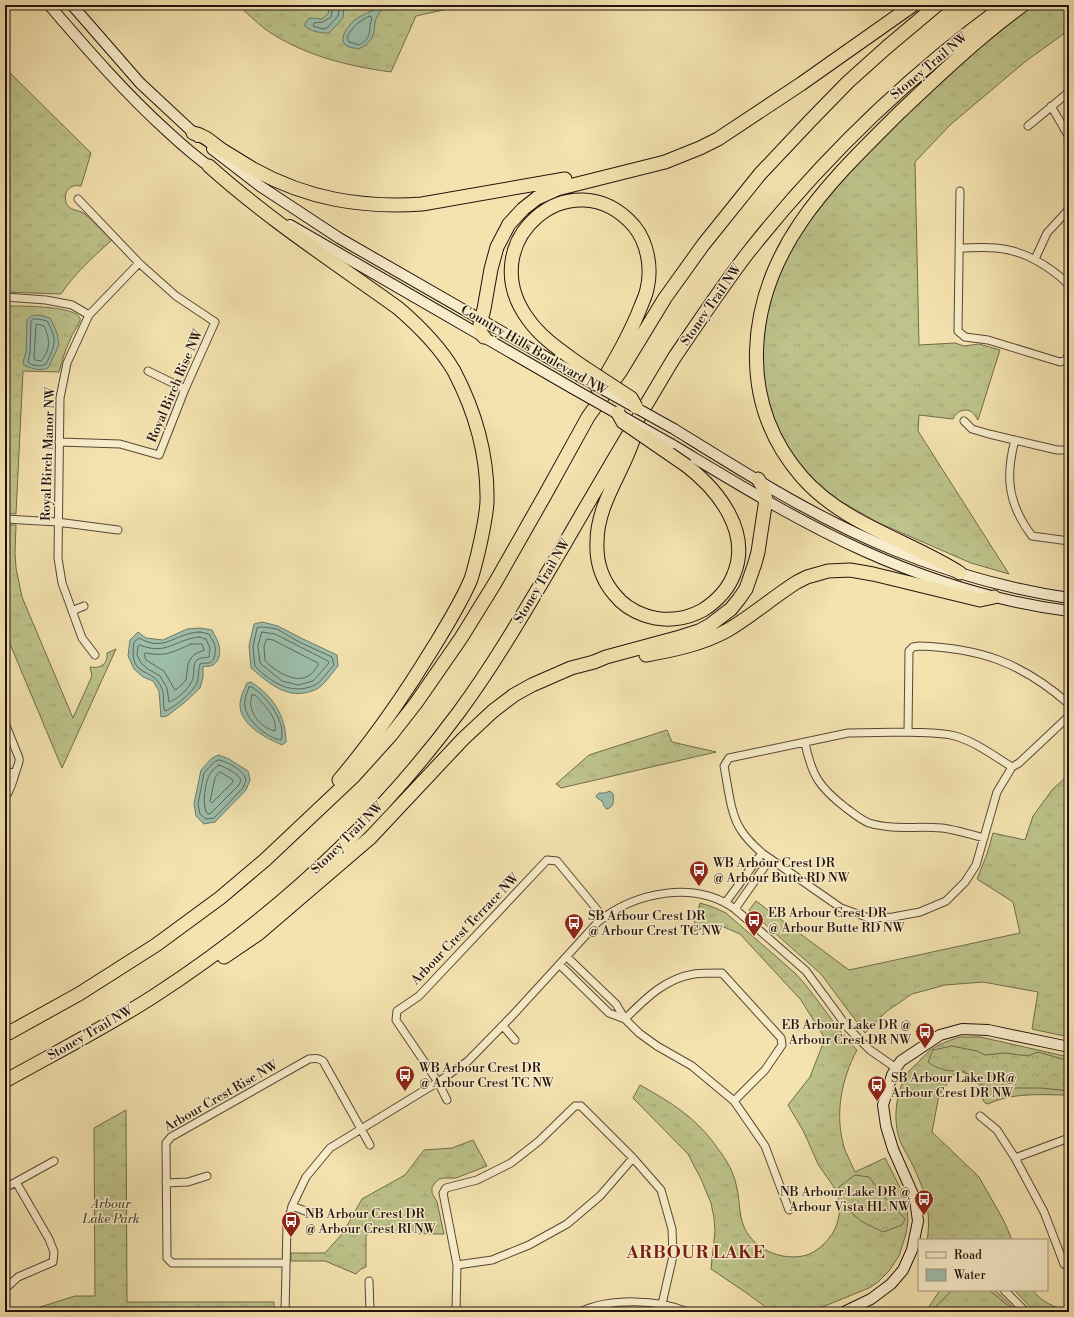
<svg xmlns="http://www.w3.org/2000/svg" width="1074" height="1317" font-family="'Libre Bodoni',serif">
	<style>
		.grass { fill: url(#grass-tufts); stroke: #706b4c }
		.forest { fill: url(#forest-crowns); stroke: #706b4c }
		.water { fill: #9cbeab; stroke: #6c7a6c }
		.lines { fill: none; stroke-linecap: round; stroke-linejoin: round }
		.shore { stroke: #60685c; stroke-width: 1 }
		.street-casing { stroke: #574736; stroke-width: 9 }
		.secondary-casing { stroke: #23130d; stroke-width: 12 }
		.highway-casing { stroke: #23130d; stroke-width: 15 }
		.street { stroke: #f8edcb; stroke-width: 7 }
		.secondary { stroke: #f8edcb; stroke-width: 10 }
		.highway { stroke: #f4e3af; stroke-width: 13 }
		.secondary-bridge-casing { stroke: #23130d; stroke-width: 12; stroke-linecap: butt }
		.highway-bridge-casing { stroke: #23130d; stroke-width: 15; stroke-linecap: butt }
		.secondary-bridge { stroke: #f8edcb; stroke-width: 10 }
		.highway-bridge { stroke: #f4e3af; stroke-width: 13 }
		.labels { text-anchor: middle; dominant-baseline: central; stroke-width: 3; stroke-linejoin: round; paint-order: stroke }
		.street-label { font-size: 13px; fill: #23130d; stroke: #f8edcb }
		.poi-label { font-size: 13px; fill: #23130d; stroke: #f8edcb; text-anchor: start }
		.park-label { font-size: 13px; font-style: italic; fill: #595139; stroke: #f8edcb }
		.district-label { font-size: 17px; font-weight: bold; letter-spacing: 1px; fill: #7a1f14; stroke: #f8edcb }
	</style>
	<defs>
		<pattern id="grass-tufts" width="24" height="20" patternUnits="userSpaceOnUse"><rect width="24" height="20" fill="#bdc38a"/><path d="M3 7l-1-3M5 7V3M7 7l1-3M15 17l-1-3M17 17v-4M19 17l1-3" fill="none" stroke="#a2a776"/></pattern>
		<pattern id="forest-crowns" width="20" height="18" patternUnits="userSpaceOnUse"><rect width="20" height="18" fill="#bdc38a"/><path d="M2 6a3 3 0 1 1 6 0M12 15a3 3 0 1 1 6 0" fill="none" stroke="#a2a776"/></pattern>
	</defs>
	<rect width="100%" height="100%" fill="#f4e3af"/>
	<filter id="stains"><feTurbulence type="fractalNoise" baseFrequency=".005" numOctaves="4"/><feColorMatrix values="0 0 0 0 .2 0 0 0 0 .09 0 0 0 0 .02 0 0 0 .5 -.17"/></filter>
	<radialGradient id="worn" r=".72"><stop offset=".6" stop-color="#630" stop-opacity="0"/><stop offset="1" stop-color="#630" stop-opacity=".3"/></radialGradient>
	<!-- grass -->
	<path class="grass" d="M238,5H465L416,16L391,72C347,66 302,55 265,29C256,22 247,13 238,5Z
		M1032,5H1069V30L1026,61L950,125L915,162L919,345L955,343L964,346L979,344L1000,350L978,420C976,418 975,414 972,412C964,407 956,412 953,419L919,415L918,431L1009,574L971,563L879,523L840,501L837,503L789,457L759,381L758,341L783,257L827,191L926,92Z
		M7,70L91,153L81,186C78,186 76,185 74,186C65,187 63,200 68,206C72,211 80,210 85,214C94,222 103,232 112,240C93,257 75,273 61,294L5,292V111Z
		M5,306C15,306 84,305 80,321C78,327 72,333 70,340C65,350 62,361 59,372L23,371L16,514L5,513Z
		M5,525H16L15,553L16,568L22,597L73,718L92,676L90,667C101,669 108,664 107,653L116,649L62,768L5,632Z
		M667,730L672,742L716,752L561,788L556,784L589,755Z
		M1069,774V1037L1032,1029L1038,992L983,982L945,985L912,994L887,1011L865,1033L821,974L749,910L756,901L849,970L1020,933L1013,902L977,879L987,854L993,833L1025,840L1033,816L1052,790Z
		M700,903L713,907L726,913L795,973C818,997 834,1027 857,1050C841,1080 834,1116 845,1150C848,1157 852,1165 855,1172L885,1158L904,1195L907,1206L908,1221L906,1234L899,1256L889,1271L878,1282L869,1288L810,1312H772L748,1294L711,1269L715,1231L714,1218L711,1203L701,1179L688,1154L633,1098L640,1085C672,1103 697,1118 718,1149C726,1159 733,1171 736,1184C739,1195 739,1206 741,1217C746,1245 776,1261 803,1256C818,1253 832,1238 837,1224C839,1216 841,1208 839,1200C836,1186 825,1176 818,1164C814,1156 811,1147 807,1139C802,1127 794,1116 788,1105L810,1077L824,1041V1037L801,1000L740,934L724,927L708,926L692,932Z
		M960,1037H980L1069,1057V1095C1041,1095 1014,1092 988,1104L985,1103L983,1100L982,1087L963,1072L955,1073L939,1095L932,1132L979,1177L1004,1221L1012,1240H927C932,1213 924,1188 912,1164C907,1154 900,1144 898,1134C893,1114 897,1086 910,1070C914,1066 918,1063 921,1059C925,1056 928,1051 932,1049C941,1043 951,1040 960,1037Z
		M126,1110L127,1302H274V1312H36L40,1307L75,1296H95L94,1128Z
		M473,1140L487,1166L456,1178H445L439,1179L435,1183L432,1187V1193L437,1202L444,1234L369,1233L366,1236V1267L361,1269L356,1274L325,1261H291V1253H325L343,1233L362,1199L405,1175L424,1150L452,1148Z
		M940,1290H995L1018,1312H923L928,1308Z
		M1014,1290H1033C1040,1301 1056,1309 1069,1310V1312H1035Z"/>
	<!-- forest -->
	<path class="forest" d="M952,1046L977,1051L985,1055L1005,1053L1028,1056L1038,1052L1069,1061V1091L1041,1088H986L964,1071C951,1072 938,1070 928,1062L933,1050Z
		M855,1175L869,1177L887,1200L905,1219L902,1225L883,1232L861,1221L838,1201L839,1187Z
		M952,1290H989L1016,1312H931Z"/>
	<!-- water -->
	<path class="water" d="M330,5H344L343,18L329,33C321,33 310,32 304,25L309,18L322,19L328,14Z
		M382,5H394C391,7 385,8 382,10C367,24 384,36 359,49C356,48 350,48 347,46C336,39 350,24 356,19C363,14 372,11 379,8Z
		M38,315L50,318L57,333L59,345L48,368C40,371 32,369 24,365L23,362L26,352L27,320L31,316Z
		M262,622L278,626L301,638L337,655L338,666C333,672 323,686 317,689C290,702 271,685 251,668L249,646L254,624Z
		M200,628L212,630C214,635 218,640 219,645C222,657 216,669 203,666V677L200,688L184,703L167,716L161,717L159,691L153,681L143,677L134,669L128,656L130,640L138,632L146,638L163,640L187,629Z
		M251,682C273,696 286,716 286,742L282,745C266,738 240,725 240,705C240,697 244,690 247,683Z
		M219,755L229,759L248,771L250,780L246,790L215,822L204,824L196,816L194,804L201,770L212,758Z
		M610,791L613,794C614,801 614,807 607,809C603,807 604,804 602,801C599,799 598,800 596,796L599,793H605Z"/>
	<g class="lines">
		<!-- shore -->
		<path class="shore" d="M333,5L331,17L323,22L314,23L313,26L323,29L327,28L338,16L340,5
			M370,16L372,18C367,30 374,37 359,45L349,42L347,37C352,27 360,20 370,16Z
			M33,319H38L47,321C58,340 55,345 46,364C41,367 32,366 28,362L30,352L31,322Z
			M37,324L44,326C50,339 51,349 41,361L35,360L34,358L36,326Z
			M263,627L277,629L299,642L332,657L334,665C329,670 320,683 315,685C292,696 270,682 255,666L253,647L257,628Z
			M200,632L209,634C211,638 214,642 215,646C216,651 215,662 209,663C205,664 204,662 200,664C198,670 199,677 197,683C194,691 173,709 165,711C162,704 165,696 162,689C153,665 128,680 134,642L139,638C165,653 174,633 200,632Z
			M262,632L275,634L328,661L329,663L313,681L298,685L282,681L260,663L258,647Z
			M199,637L206,639L210,648L209,657C205,658 201,657 197,660C192,664 195,672 193,678C191,687 178,699 169,702L167,688L160,676L148,669L141,663L137,655L138,646L140,645C166,656 176,639 199,637Z
			M267,639L273,640L318,663V665C316,668 313,673 310,675C295,685 276,671 265,661L264,647Z
			M191,644H202L204,650L195,654L191,658L188,664L186,680L177,689L175,690L164,671L146,660L144,654L146,653C166,657 173,652 191,644Z
			M249,687H252C266,696 287,722 281,740C267,738 246,720 245,706C244,700 247,693 249,687Z
			M252,695H255C263,704 278,717 275,731C260,728 246,710 252,695Z
			M219,760C229,763 243,769 246,780L243,788L214,818L206,819L200,814L198,804L204,773L214,762Z
			M219,765C226,768 238,773 241,780L239,785L211,813L208,814C201,808 205,781 210,774C212,770 216,767 219,765Z
			M220,772L232,779L233,782L212,803L210,801L215,778Z"/>
		<!-- street casing -->
		<g class="street-casing">
			<path id="street" d="M1051,106L1069,137
				M1028,126L1069,92
				M960,191L958,331L965,337L988,340L1060,362L1066,360L1069,353
				M78,199L139,263
				M959,248C971,248 984,247 996,248C1023,250 1050,266 1069,285
				M1035,259L1047,233L1069,209
				M5,297L46,300L72,305L89,315L67,363L60,398L58,558L62,583L82,638L95,655
				M148,371L185,389
				M964,421L972,429L989,434L1057,450H1069
				M1015,440C1005,477 1008,504 1032,536L1069,541
				M59,442L120,444L159,455L185,389L215,322L176,296L139,263L89,315
				M5,519L57,522L118,530
				M72,611L84,606
				M5,723L19,758C20,763 17,766 16,771C13,780 13,783 8,793L5,791
				M908,732C924,733 940,732 955,736C976,742 994,756 1012,767L997,792L976,865L965,882L946,901L920,912L893,917L869,918L841,908L762,853C754,846 746,838 741,830C730,814 728,785 724,766L729,758L848,733Z
				M908,732L909,651L913,647L919,646C981,648 1022,663 1069,704
				M805,743C812,776 819,787 846,808C853,813 861,820 869,823C891,830 919,826 942,828C956,830 970,834 984,838
				M1012,767L1019,763L1069,716
				M5,775L16,771
				M726,902L762,853
				M735,909L770,859
				M567,957L616,1004L625,1019L639,1033L657,1046L692,1066L734,1101L765,1070L782,1045L781,1038L722,973C712,973 703,973 694,974C664,979 645,999 625,1019
				M560,965L609,1013L625,1019
				M503,1026L515,1040
				M447,1100L438,1082L396,1020L397,1011L419,996L547,860L557,861L604,918
				M734,1101L765,1146L789,1210
				M980,1116L997,1130L1015,1158L1044,1212L1064,1264L1069,1268
				M1015,1158L1069,1138
				M166,1183L188,1182L207,1176
				M5,1188L54,1161
				M292,1206L308,1212
				M285,1263H172L167,1258L166,1143L171,1137L309,1059C315,1058 318,1058 323,1061L370,1145
				M457,1265L492,1260L529,1245L567,1224L600,1196L633,1158
				M369,1281L370,1312
				M5,1289L18,1277L53,1262L54,1252L49,1239L16,1182
				M1004,1290L1026,1312
				M285,1312L287,1226L292,1206L306,1177L330,1148L438,1082L468,1061L512,1016L598,922C635,892 694,880 735,909L806,971L848,1028L870,1050L896,1068
				M456,1312L457,1265L443,1193L446,1188L477,1180L511,1163L539,1141L575,1106H581L633,1158L661,1190L672,1229L673,1256L662,1304
				M580,1312C609,1298 659,1299 688,1312"/>
		</g>
		<!-- secondary casing -->
		<g class="secondary-casing">
			<path id="secondary" d="M49,5C87,49 124,92 167,131C182,145 197,158 214,170
				M72,5L140,83L198,137
				M212,149L260,186L339,238L579,376
				M290,225L572,388
				M674,429C745,473 817,519 894,550C951,573 1009,589 1069,598
				M671,444C733,481 797,521 864,551C929,580 998,602 1069,611
				M844,1312L871,1299L891,1284L903,1270L912,1250L918,1221L915,1199L893,1149L886,1126L883,1105L892,1075L896,1068L901,1061L940,1035L962,1029L988,1030L1069,1047"/>
		</g>
		<!-- highway casing -->
		<g class="highway-casing">
			<path id="highway" d="M193,133C205,135 212,143 222,150C232,156 243,163 253,169C307,199 361,208 422,204L565,179
				M209,166C268,219 334,262 398,308C419,326 440,347 454,371C475,411 488,457 487,502C486,519 482,536 478,553C476,561 474,570 471,579C461,603 447,625 433,648C405,694 374,739 339,780
				M484,337L481,333L480,324L484,309L491,269L497,247L509,224L523,209L537,198L557,189L665,162L700,148L718,139L801,84L913,5
				M582,366C563,352 542,339 528,319C471,241 573,156 634,226C648,243 652,269 647,289C646,295 643,301 641,306C630,335 613,363 598,389
				M635,434C625,470 597,503 597,542C596,562 602,580 615,595C623,605 633,611 644,615C664,622 685,620 703,610C717,601 728,590 734,574C751,532 719,491 687,466
				M960,573C909,540 844,525 802,477C736,401 747,301 801,222C829,181 865,147 900,112C939,75 979,37 1023,5
				M646,655C674,650 703,644 728,630C752,616 773,597 797,582L807,577L828,571L850,570L873,574L980,600L994,597
				M224,957L258,934L370,838L463,739L493,711L514,695L532,685L571,668L594,662L606,657L680,637L699,631L710,625L731,609L739,599L746,589L755,563L758,552L766,499L763,487L758,479
				M5,1035L79,994L156,945L220,898L265,860L354,776L391,735L416,703L461,638L495,583L545,495L588,417L620,372L665,298L703,245L760,174L810,121L848,82L887,47L937,5
				M5,1081C55,1053 106,1027 154,996C271,920 376,824 459,712C498,659 530,602 564,545C600,482 637,420 674,358C698,323 721,288 747,254C821,160 908,76 1005,5"/>
		</g>
		<!-- street -->
		<use href="#street" class="street"/>
		<!-- secondary -->
		<use href="#secondary" class="secondary"/>
		<!-- highway -->
		<use href="#highway" class="highway"/>
		<!-- secondary-bridge casing -->
		<g class="secondary-bridge-casing">
			<path id="secondary-bridge" d="M579,376L674,429
				M572,388L671,444"/>
		</g>
		<!-- highway-bridge casing -->
		<g class="highway-bridge-casing">
			<path id="highway-bridge" d="M582,366L631,398L636,407
				M618,413L623,422L687,466"/>
		</g>
		<!-- secondary-bridge -->
		<use href="#secondary-bridge" class="secondary-bridge"/>
		<!-- highway-bridge -->
		<use href="#highway-bridge" class="highway-bridge"/>
	</g>
	<!-- icons -->
	<defs>
		<g id="bus-pin" transform="scale(1)"><path d="M0 17L-7.5 6A9.5 9.5 0 1 1 7.5 6Z" fill="#8f2418" stroke="#f8edcb"/><path d="M-5-6H5V4H4V6H2V4H-2V6H-4V4H-5ZM-3.5-4V0h7V-4ZM-3.5 1.2v1.5H-2V1.2ZM2 1.2v1.5H3.5V1.2Z" fill="#fff"/></g>
	</defs>
	<g fill-rule="evenodd">
		<use href="#bus-pin" x="699" y="870"/>
		<use href="#bus-pin" x="754" y="920"/>
		<use href="#bus-pin" x="574" y="923"/>
		<use href="#bus-pin" x="925" y="1032"/>
		<use href="#bus-pin" x="405" y="1075"/>
		<use href="#bus-pin" x="877" y="1085"/>
		<use href="#bus-pin" x="924" y="1199"/>
		<use href="#bus-pin" x="291" y="1221"/>
	</g>
	<g class="labels">
		<!-- street labels -->
		<g class="street-label">
			<text transform="translate(929 66) rotate(-40)">Stoney Trail NW</text>
			<text transform="translate(711 305) rotate(-55)">Stoney Trail NW</text>
			<text transform="translate(534 350) rotate(30)">Country Hills Boulevard NW</text>
			<text transform="translate(175 386) rotate(-67)">Royal Birch Rise NW</text>
			<text transform="translate(48 454) rotate(-88)">Royal Birch Manor NW</text>
			<text transform="translate(542 581) rotate(-59)">Stoney Trail NW</text>
			<text transform="translate(347 838) rotate(-45)">Stoney Trail NW</text>
			<text transform="translate(465 929) rotate(-46)">Arbour Crest Terrace NW</text>
			<text transform="translate(90 1033) rotate(-30)">Stoney Trail NW</text>
			<text transform="translate(221 1096) rotate(-30)">Arbour Crest Rise NW</text>
		</g>
		<!-- poi labels -->
		<g class="poi-label">
			<text x="713" y="863">WB Arbour Crest DR<tspan x="713" dy="15">@ Arbour Butte RD NW</tspan></text>
			<text x="768" y="913">EB Arbour Crest DR<tspan x="768" dy="15">@ Arbour Butte RD NW</tspan></text>
			<text x="588" y="916">SB Arbour Crest DR<tspan x="588" dy="15">@ Arbour Crest TC NW</tspan></text>
			<text x="911" y="1025" text-anchor="end">EB Arbour Lake DR @<tspan x="911" dy="15">Arbour Crest DR NW</tspan></text>
			<text x="419" y="1068">WB Arbour Crest DR<tspan x="419" dy="15">@ Arbour Crest TC NW</tspan></text>
			<text x="891" y="1078">SB Arbour Lake DR@<tspan x="891" dy="15">Arbour Crest DR NW</tspan></text>
			<text x="910" y="1192" text-anchor="end">NB Arbour Lake DR @<tspan x="910" dy="15">Arbour Vista HL NW</tspan></text>
			<text x="305" y="1214">NB Arbour Crest DR<tspan x="305" dy="15">@ Arbour Crest RI NW</tspan></text>
		</g>
		<!-- park labels -->
		<g class="park-label">
			<text x="111" y="1204">Arbour<tspan x="111" dy="15">Lake Park</tspan></text>
		</g>
		<!-- district labels -->
		<g class="district-label">
			<text x="696" y="1253">ARBOUR LAKE</text>
		</g>
	</g>
	<!-- margin -->
	<rect width="1074" height="1317" fill="none" stroke="#f4e3af" stroke-width="20"/>
	<rect x="6" y="6" width="1062" height="1305" fill="none" stroke="#23130d" stroke-width="2"/>
	<rect x="10" y="10" width="1054" height="1297" fill="none" stroke="#23130d"/>
	<!-- legend -->
	<rect x="918" y="1239" width="130" height="52" fill="#f8edcb" stroke="#a3967f"/>
	<rect x="926" y="1252" width="20" height="6" fill="#f8edcb" stroke="#a3967f"/>
	<text x="954" y="1259" font-size="12" fill="#23130d">Road</text>
	<rect x="926" y="1269" width="20" height="12" fill="#9cbeab" stroke="#a3967f"/>
	<text x="954" y="1279" font-size="12" fill="#23130d">Water</text>
	<rect width="100%" height="100%" filter="url(#stains)"/>
	<rect width="100%" height="100%" fill="url(#worn)"/>
</svg>
